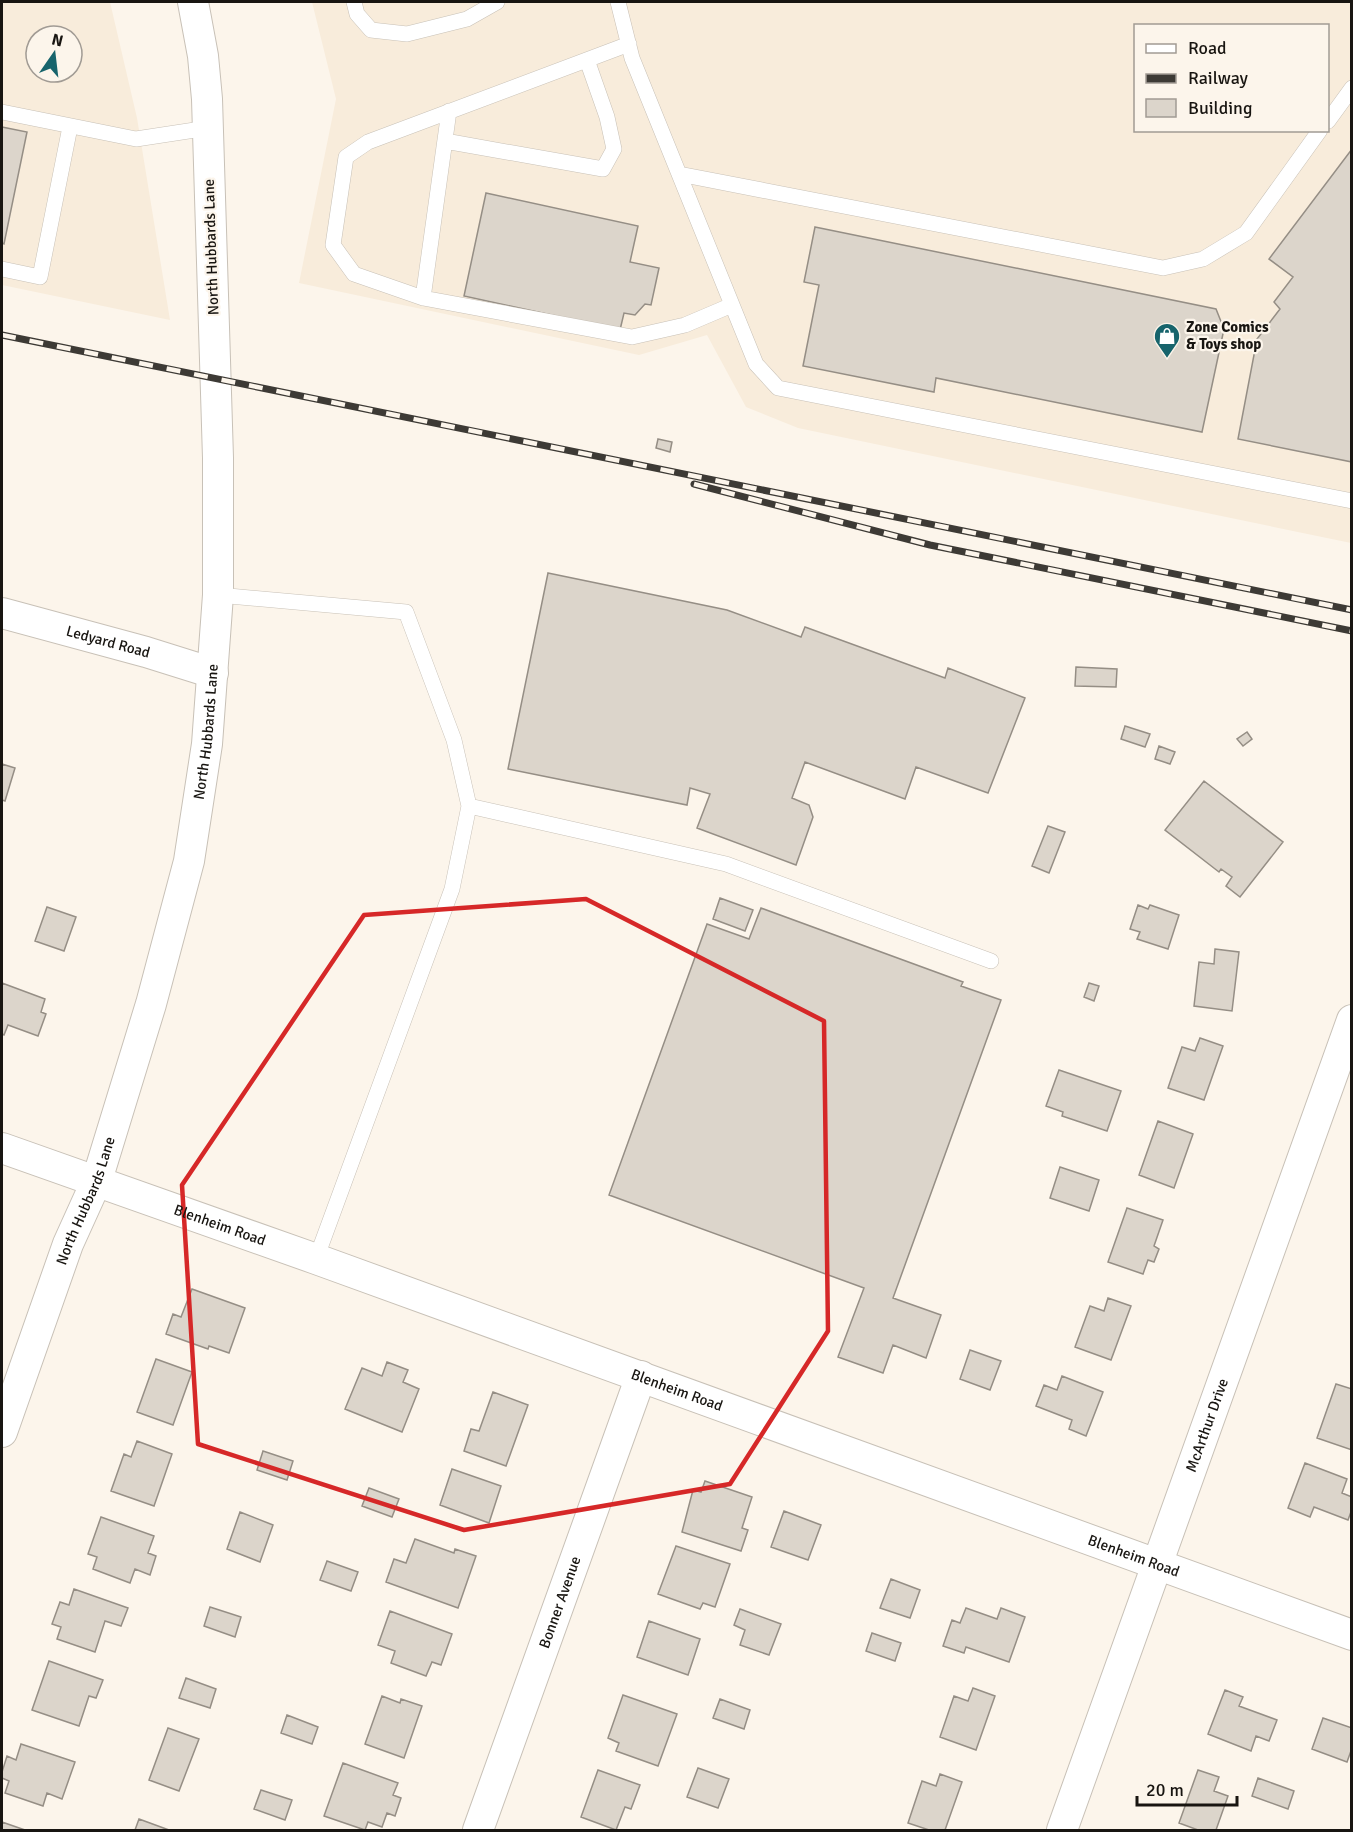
<svg xmlns="http://www.w3.org/2000/svg" width="1353" height="1832" font-family="Signika,sans-serif">
	<style>
		.built { fill: #f8ecdb; fill-rule: evenodd }
		.building { fill: #dcd5cb; stroke: #958e85; stroke-width: 1.5 }
		.lines { fill: none; stroke-linecap: round; stroke-linejoin: round }
		.lane-casing { stroke: #c8c1b7; stroke-width: 16 }
		.street-casing { stroke: #c8c1b7; stroke-width: 32 }
		.lane { stroke: #fff; stroke-width: 15 }
		.street { stroke: #fff; stroke-width: 30 }
		.rail-casing { stroke: #3d3a35; stroke-width: 7 }
		.rail { stroke: #fcf5eb; stroke-width: 4.5; stroke-dasharray: 14; stroke-linecap: butt }
		.marked { fill: none; stroke: #d62828; stroke-width: 4.5; stroke-linejoin: round }
		.labels { text-anchor: middle; dominant-baseline: central; stroke-width: 4.5; stroke-linejoin: round; paint-order: stroke }
		.street-label { font-size: 15px; fill: #181511; stroke: #fcf5eb }
		.poi-label { font-size: 15px; font-weight: bold; fill: #181511; stroke: #fcf5eb; text-anchor: start }
	</style>
	<rect width="100%" height="100%" fill="#fcf5eb"/>
	<!-- built -->
	<path class="built" d="M2,2H110L137,118L170,320L2,285ZM36,36H72V72H36Z
		M312,2H1351V543L798,428L746,407L707,335L639,355L299,283L336,99ZM1136,26H1328V130H1136Z"/>
	<!-- building -->
	<path class="building" d="M2,127L27,132L4,244L2,243Z
		M1352,149V462L1238,439L1257,339L1280,309L1274,302L1293,277L1269,259Z
		M486,193L638,226L630,262L659,268L651,305L645,304L635,315L624,313L620,330L464,296Z
		M815,227L1216,309L1224,329L1202,432L936,378L934,392L803,366L819,285L804,282Z
		M658,439L672,442L670,452L656,448Z
		M548,573L727,610L801,637L805,627L945,678L948,668L1025,698L988,793L916,767L905,799L805,762L792,798L809,805L813,817L796,865L697,828L710,794L690,788L687,805L508,769Z
		M1076,667L1117,669L1116,687L1075,686Z
		M1125,726L1150,734L1145,747L1121,739Z
		M1247,732L1252,739L1243,746L1237,739Z
		M1159,746L1175,752L1170,764L1155,759Z
		M2,764L15,768L5,801L2,800Z
		M1204,781L1283,842L1240,897L1226,886L1232,877L1221,869L1219,872L1165,830Z
		M1048,826L1065,832L1049,873L1032,866Z
		M720,898L753,910L745,931L713,919Z
		M1138,905L1148,909L1150,905L1179,915L1168,949L1137,939L1140,932L1130,929Z
		M47,907L76,917L64,951L35,941Z
		M761,908L963,982L961,986L1001,1000L893,1298L941,1315L926,1358L893,1345L883,1373L838,1357L864,1288L609,1195L707,924L749,939Z
		M1215,949L1239,952L1232,1011L1194,1006L1199,962L1214,964Z
		M2,983L45,999L41,1012L46,1014L38,1036L8,1025L4,1035L2,1034Z
		M1089,983L1099,986L1094,1001L1084,997Z
		M1200,1038L1223,1046L1204,1100L1168,1088L1182,1047L1195,1051Z
		M1059,1070L1121,1091L1107,1131L1062,1116L1063,1112L1046,1106Z
		M1158,1121L1193,1134L1174,1188L1139,1175Z
		M1060,1167L1099,1180L1089,1211L1050,1198Z
		M1127,1208L1163,1220L1154,1246L1159,1249L1154,1262L1148,1260L1143,1274L1108,1262Z
		M192,1289L245,1308L229,1353L209,1346L208,1349L166,1334L173,1314L181,1317Z
		M1108,1298L1131,1306L1111,1360L1075,1347L1090,1306L1104,1311Z
		M970,1350L1001,1361L990,1390L960,1379Z
		M156,1359L192,1372L173,1425L137,1412Z
		M387,1362L408,1370L403,1382L419,1389L402,1432L345,1409L362,1368L382,1376Z
		M1062,1376L1103,1392L1086,1436L1069,1429L1072,1420L1036,1406L1044,1385L1057,1390Z
		M1336,1384L1352,1389V1450L1317,1438Z
		M493,1392L528,1405L506,1466L464,1451L471,1429L479,1431Z
		M137,1441L172,1454L154,1506L111,1491L124,1454L131,1457Z
		M263,1451L293,1461L287,1480L257,1470Z
		M1305,1463L1347,1479L1342,1493L1352,1497V1509L1348,1520L1314,1507L1310,1517L1288,1508Z
		M452,1469L501,1486L489,1523L440,1505Z
		M705,1481L752,1497L742,1528L748,1530L741,1551L682,1532L693,1490L701,1492Z
		M369,1488L399,1499L392,1517L362,1506Z
		M784,1511L821,1525L808,1560L771,1547Z
		M240,1512L273,1525L260,1562L227,1549Z
		M101,1517L154,1536L148,1553L156,1556L150,1575L135,1569L130,1583L93,1569L97,1557L88,1554Z
		M415,1539L454,1553L455,1549L476,1556L458,1608L386,1582L394,1559L406,1563Z
		M676,1546L730,1564L715,1607L703,1603L700,1609L658,1594Z
		M327,1561L358,1572L351,1591L320,1580Z
		M891,1579L920,1590L910,1618L880,1608Z
		M74,1589L128,1608L121,1626L105,1621L95,1652L57,1639L61,1627L52,1624L60,1602L69,1605Z
		M210,1607L241,1617L235,1637L204,1626Z
		M966,1608L997,1619L1001,1608L1025,1617L1009,1662L966,1647L964,1653L943,1646L952,1620L960,1623Z
		M740,1609L781,1624L769,1655L740,1645L745,1630L734,1625Z
		M390,1611L452,1634L441,1665L432,1662L426,1676L391,1663L395,1651L378,1645Z
		M649,1621L700,1639L688,1675L637,1657Z
		M872,1633L901,1643L895,1661L866,1651Z
		M49,1661L103,1680L96,1698L89,1696L79,1726L32,1710Z
		M186,1678L216,1689L210,1708L179,1698Z
		M973,1688L995,1696L976,1750L940,1737L954,1696L968,1701Z
		M1225,1690L1243,1697L1239,1706L1277,1720L1269,1741L1256,1736L1251,1751L1208,1734Z
		M623,1695L677,1714L658,1766L616,1751L619,1743L608,1738Z
		M382,1696L400,1703L401,1699L422,1706L404,1758L365,1744Z
		M720,1699L750,1710L744,1729L713,1718Z
		M287,1715L318,1727L312,1744L281,1733Z
		M1323,1718L1352,1728V1748L1347,1762L1312,1749Z
		M168,1728L199,1739L179,1791L149,1780Z
		M21,1744L75,1762L62,1799L47,1793L43,1806L5,1793L9,1781L2,1778V1772L7,1756L16,1760Z
		M343,1763L398,1783L393,1795L401,1798L395,1816L387,1813L382,1827L368,1822L365,1830L324,1816Z
		M698,1768L729,1779L718,1808L687,1797Z
		M598,1770L640,1785L631,1809L625,1807L616,1830L581,1817Z
		M1198,1770L1219,1777L1214,1791L1228,1796L1216,1830H1198L1179,1823Z
		M940,1774L962,1782L945,1830H929L908,1823L922,1781L936,1786Z
		M1258,1778L1294,1791L1288,1809L1252,1796Z
		M261,1790L292,1800L285,1820L254,1809Z
		M139,1819L169,1830H135Z
		M2,1822L25,1830H2Z"/>
	<g class="lines">
		<!-- lane casing -->
		<g class="lane-casing">
			<path id="lane" d="M354,2L357,14L371,30L407,34L467,19L497,2
				M618,2L632,58L756,364L778,388L1352,501
				M629,44L368,142L346,157L333,245L354,274L423,298L632,337L685,325L732,305
				M2,112L136,139L208,128
				M1328,121L1352,88
				M445,141L603,169L614,149L607,117L587,60
				M679,174L1163,268L1203,259L1246,233L1320,130
				M2,269L40,277L70,127
				M423,298L449,111
				M218,595L406,612L454,740L469,806L452,889L316,1259
				M469,806L726,864L991,961"/>
		</g>
		<!-- street casing -->
		<g class="street-casing">
			<g id="street">
				<path id="s1" d="M2,613L146,652L213,673"/>
				<path id="s2" d="M2,1148L316,1259L1352,1635"/>
				<path id="s3" d="M2,1432L68,1244L97,1180L151,1004L189,861L207,744L218,595V458L207,99L203,56L193,2"/>
				<path id="s4" d="M478,1830L641,1376"/>
				<path id="s5" d="M1062,1830L1352,1020"/>
			</g>
		</g>
		<!-- lane -->
		<use href="#lane" class="lane"/>
		<!-- street -->
		<use href="#street" class="street"/>
		<!-- rail casing -->
		<g class="rail-casing">
			<path id="rail" d="M2,335L1352,610
				M694,484L930,545L1352,631"/>
		</g>
		<!-- rail -->
		<use href="#rail" class="rail"/>
	</g>
	<!-- marked area -->
	<path class="marked" d="M586,899L824,1021L828,1331L730,1484L464,1530L198,1444L182,1185L364,915Z"/>
	<!-- icons -->
	<defs>
		<g id="shop-pin" transform="scale(1.35)"><path d="M0 17L-7.5 6A9.5 9.5 0 1 1 7.5 6Z" fill="#17646c" stroke="#fcf5eb"/><path d="M-5-2.5h2.3a2.7 3.5 0 0 1 5.4 0H5L5.5 6h-11ZM-1.5-2.5h3a1.5 2.3 0 0 0-3 0Z" fill="#fff"/></g>
	</defs>
	<g fill-rule="evenodd">
		<use href="#shop-pin" x="1167" y="336"/>
	</g>
	<g class="labels">
		<!-- street labels -->
		<g class="street-label">
			<text transform="translate(211 247) rotate(-92)">North Hubbards Lane</text>
			<text stroke="none"><textPath href="#s1" startOffset="110">Ledyard Road</textPath></text>
			<text stroke="none"><textPath href="#s3" startOffset="732">North Hubbards Lane</textPath></text>
			<text stroke="none"><textPath href="#s3" startOffset="246">North Hubbards Lane</textPath></text>
			<text stroke="none"><textPath href="#s2" startOffset="231">Blenheim Road</textPath></text>
			<text stroke="none"><textPath href="#s2" startOffset="717">Blenheim Road</textPath></text>
			<text stroke="none"><textPath href="#s5" startOffset="430">McArthur Drive</textPath></text>
			<text stroke="none"><textPath href="#s2" startOffset="1203">Blenheim Road</textPath></text>
			<text stroke="none"><textPath href="#s4" startOffset="242">Bonner Avenue</textPath></text>
		</g>
		<!-- poi labels -->
		<g class="poi-label">
			<text x="1186" y="327">Zone Comics<tspan x="1186" dy="17">&amp; Toys shop</tspan></text>
		</g>
	</g>
	<!-- border -->
	<rect width="1353" height="1832" fill="none" stroke="#181511" stroke-width="6"/>
	<!-- legend -->
	<rect x="1134" y="24" width="195" height="108" fill="#fcf5eb" stroke="#a19b94" stroke-width="1.5"/>
	<rect x="1146" y="44" width="30" height="9" fill="#ffffff" stroke="#a19b94" stroke-width="1.5"/>
	<text x="1188" y="54" font-size="18" fill="#181511">Road</text>
	<rect x="1146" y="74" width="30" height="9" fill="#3d3a35" stroke="#a19b94" stroke-width="1.5"/>
	<text x="1188" y="84" font-size="18" fill="#181511">Railway</text>
	<rect x="1146" y="99" width="30" height="18" fill="#dcd5cb" stroke="#a19b94" stroke-width="1.5"/>
	<text x="1188" y="114" font-size="18" fill="#181511">Building</text>
	<!-- north arrow -->
	<g transform="translate(54 54) rotate(14)"><circle r="28" fill="#fcf5eb" stroke="#a19b94" stroke-width="1.5"/>
	<path d="M0-4.5L10 22L0 15L-10 22Z" fill="#17646c"/>
	<text y="-9" font-size="16" font-weight="bold" text-anchor="middle" fill="#181511">N</text>
	</g>
	<!-- scale -->
	<path d="M1137 1796v9h100v-9" fill="none" stroke="#181511" stroke-width="3"/>
	<text x="1146" y="1796" font-size="18" fill="#181511" stroke="#fcf5eb" stroke-width="4.5" paint-order="stroke">20 m</text>
</svg>
